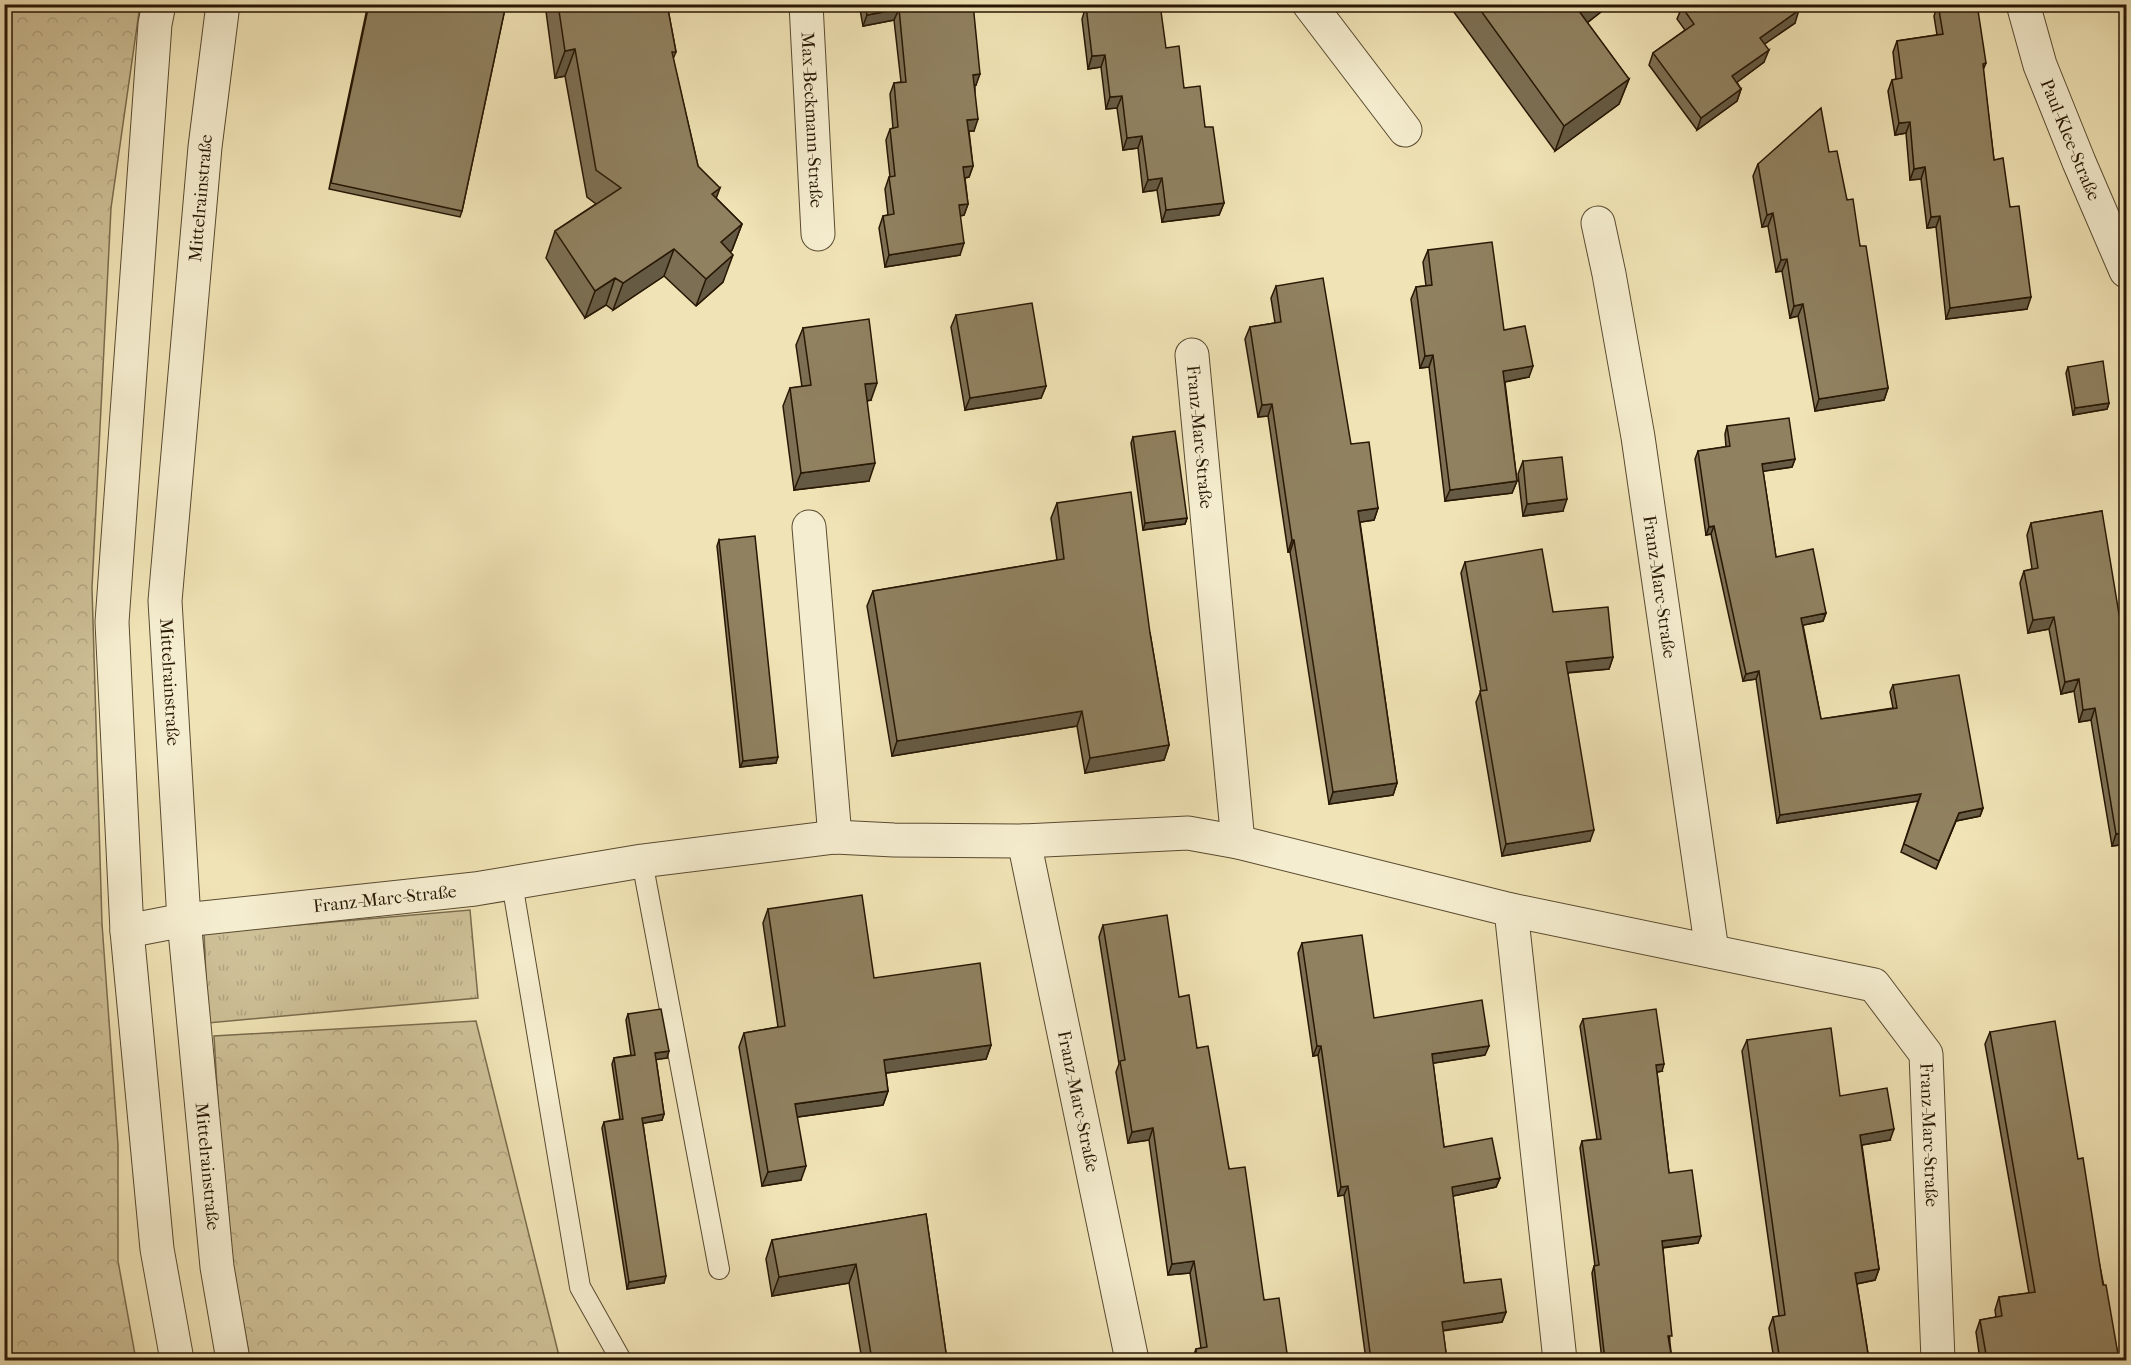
<svg xmlns="http://www.w3.org/2000/svg" width="2131" height="1365" font-family="'IM FELL French Canon',serif">
	<style>
		.grass { fill: url(#grass-tufts); stroke: #7a6c4e; stroke-width: 1.5 }
		.forest { fill: url(#forest-crowns); stroke: #7a6c4e; stroke-width: 1.5 }
		.lines { fill: none; stroke-linecap: round; stroke-linejoin: round }
		.service-casing { stroke: #594a30; stroke-width: 22 }
		.minor-casing { stroke: #594a30; stroke-width: 35 }
		.tertiary-casing { stroke: #594a30; stroke-width: 35 }
		.service { stroke: #f5edcf; stroke-width: 20 }
		.minor { stroke: #f5edcf; stroke-width: 33 }
		.tertiary { stroke: #f5edcf; stroke-width: 33 }
		.wall { fill: #7c6f53; stroke: #271704; stroke-width: 1.5 }
		.shaded-wall { fill: #655a43; stroke: #271704; stroke-width: 1.5 }
		.building { fill: #908160; stroke: #271704; stroke-width: 1.5 }
		.labels { text-anchor: middle; dominant-baseline: central; stroke-width: 4.5; stroke-linejoin: round; paint-order: stroke }
		.street-label { font-size: 18px; fill: #271704; stroke: #f5edcf }
	</style>
	<defs>
		<pattern id="grass-tufts" width="24" height="20" patternUnits="userSpaceOnUse" patternTransform="scale(1.5)"><rect width="24" height="20" fill="#cec097"/><path d="M3 7l-1-3M5 7V3M7 7l1-3M15 17l-1-3M17 17v-4M19 17l1-3" fill="none" stroke="#b1a480"/></pattern>
		<pattern id="forest-crowns" width="20" height="18" patternUnits="userSpaceOnUse" patternTransform="scale(1.5)"><rect width="20" height="18" fill="#cec097"/><path d="M2 6a3 3 0 1 1 6 0M12 15a3 3 0 1 1 6 0" fill="none" stroke="#b1a480"/></pattern>
	</defs>
	<rect width="100%" height="100%" fill="#f0e3b5"/>
	<filter id="stains"><feTurbulence type="fractalNoise" baseFrequency=".00333" numOctaves="4"/><feColorMatrix values="0 0 0 0 .2 0 0 0 0 .09 0 0 0 0 .02 0 0 0 .5 -.17"/></filter>
	<radialGradient id="worn" r=".72"><stop offset=".6" stop-color="#630" stop-opacity="0"/><stop offset="1" stop-color="#630" stop-opacity=".3"/></radialGradient>
	<!-- grass -->
	<path class="grass" d="M470,910L478,998L208,1023L204,933Z"/>
	<!-- forest -->
	<path class="forest" d="M5,4L140,5L111,208L92,588L102,924L118,1145V1261L136,1360H5Z
		M476,1021L560,1360H250L225,1222L214,1036Z"/>
	<g class="lines">
		<!-- service casing -->
		<g class="service-casing">
			<path id="service" d="M642,861L719,1269
				M512,883L580,1287L621,1360"/>
		</g>
		<!-- minor casing -->
		<g class="minor-casing">
			<g id="minor">
				<path id="s1" d="M806,4L818,234"/>
				<path d="M1309,4L1405,130"/>
				<path id="s2" d="M2023,4L2040,65L2079,162L2126,271"/>
				<path id="s3" d="M1598,223L1609,274L1638,437L1712,951"/>
				<path id="s4" d="M1192,355L1238,842"/>
				<path d="M809,527L835,837"/>
				<path id="s5" d="M1024,841L1132,1360"/>
				<path d="M1511,910L1560,1360"/>
				<path id="s6" d="M127,931L184,920L475,889L642,861L835,837L894,840L1024,841L1188,833L1238,842L1511,910L1874,985L1926,1054L1938,1360"/>
			</g>
		</g>
		<!-- tertiary casing -->
		<g class="tertiary-casing">
			<g id="tertiary">
				<path d="M159,4L155,24L112,622L127,931L157,1249L177,1360"/>
				<path id="s7" d="M223,4L205,147L165,601L184,920L217,1267L233,1360"/>
			</g>
		</g>
		<!-- service -->
		<use href="#service" class="service"/>
		<!-- minor -->
		<use href="#minor" class="minor"/>
		<!-- tertiary -->
		<use href="#tertiary" class="tertiary"/>
	</g>
	<!-- wall -->
	<path class="wall" d="M368,4H506L462,211L460,217L329,189Z
		M545,4H667L676,52L673,59L698,166L716,198L742,224L732,250L730,252L723,282L696,306L664,276L613,310L606,305L585,318L546,258L555,231L596,204L587,197L565,76L555,78Z
		M859,4H979L973,5L976,85H975L974,131H969L973,166L969,177L965,178L968,204L964,215L960,216V255L885,267L879,228L883,216L888,215L885,189L889,177H890L886,140L890,129L893,128L890,94L894,83L901,82L894,20L863,26Z
		M1448,4H1611L1587,23L1629,79L1619,104L1555,151Z
		M1938,4L1986,63L1983,70L1994,160L2010,207L2027,309L1946,319L1936,227L1927,228L1921,179L1910,180L1906,133L1895,135L1888,91L1892,80L1896,79L1893,52L1897,41L1937,35L1934,16Z
		M1795,5V23L1764,44V62L1737,82L1741,89L1737,101L1697,130L1649,65L1653,53L1685,30L1677,19L1682,7Z
		M1086,6L1166,48L1184,88L1205,127L1224,203L1219,215L1162,222L1157,190L1143,192L1138,148L1123,150L1117,108L1106,109L1101,67L1088,69L1082,19Z
		M1829,152L1847,200L1860,246L1888,388L1884,400L1815,411L1798,316L1790,318L1782,271L1776,272L1768,226L1762,227L1753,176L1758,164Z
		M1428,250L1504,330L1529,377L1505,382L1517,481L1512,493L1445,501L1429,367L1420,368L1411,299L1416,287L1426,286L1423,262Z
		M1276,286L1351,444L1378,508L1374,520L1360,522L1397,783L1393,795L1329,804L1290,552H1288L1268,416L1258,417L1245,339L1250,327L1275,323L1271,298Z
		M956,315L1046,386L1041,398L965,410L951,327Z
		M803,328L871,400L867,401L869,481L794,490L783,406L790,388L802,387L796,345Z
		M2068,367L2109,403L2107,409L2073,415L2066,373Z
		M1727,426L1795,459L1792,467L1763,471L1776,557L1826,613L1823,621L1803,625L1821,719L1893,708L1890,692L1893,685L1983,808L1980,816L1956,821L1936,869L1901,852L1918,801L1777,823L1756,679L1743,681L1711,534L1706,535L1695,459L1698,451L1726,447L1725,434Z
		M1133,437L1187,518L1185,524L1143,530L1131,443Z
		M1523,461L1563,511L1523,516L1518,474Z
		M2126,499H2127V511L2124,505Z
		M1057,503L1150,633L1169,745L1164,760L1085,773L1077,726L892,756L867,606L873,591L1057,560L1051,518Z
		M2102,511L2127,844L2112,846L2091,720L2079,722L2074,691L2061,694L2049,629L2028,633L2020,583L2024,571L2032,569L2027,535L2031,523Z
		M719,540L776,763L740,767L717,546Z
		M1465,562L1553,612L1613,657L1609,669L1568,673L1590,841L1502,856L1476,702L1481,691L1461,573Z
		M768,909L874,978L991,1045L986,1059L886,1073L888,1091L883,1105L797,1117L801,1180L762,1186L739,1047L744,1033L778,1027L763,923Z
		M1103,925L1179,997L1197,1048L1264,1300L1288,1360H1192L1196,1349L1201,1348L1190,1273L1168,1275L1149,1140L1128,1143L1116,1072L1119,1064L1099,937Z
		M1302,943L1374,1018L1485,1055L1433,1063L1444,1147L1500,1178L1496,1187L1453,1196L1464,1283L1506,1312L1502,1322L1443,1331L1447,1360H1366L1344,1195L1338,1196L1318,1055L1313,1056L1298,953Z
		M628,1014L667,1058L656,1059L664,1114L662,1120L643,1123L664,1283L627,1289L602,1128L604,1122L620,1119L612,1064L614,1058L631,1055L626,1020Z
		M1583,1019L1662,1071L1657,1072L1669,1173L1698,1243L1663,1248L1670,1343L1672,1360H1602L1592,1273L1594,1266H1595L1580,1148L1582,1141L1597,1139L1580,1026Z
		M1990,1032L2078,1159L2119,1360H1980L1976,1332L1980,1320L1996,1317L1995,1310L1999,1297L2029,1293L1985,1044Z
		M1747,1040L1840,1096L1890,1140L1862,1145L1879,1269L1875,1280L1857,1284L1869,1360H1774L1769,1328L1773,1317L1779,1316L1742,1051Z
		M926,1214L947,1360H862L849,1283L772,1296L766,1259L772,1240Z"/>
	<!-- shaded-wall -->
	<path class="shaded-wall" d="M1587,4H1611L1570,36L1579,11Z
		M899,9L894,20L863,26L867,15Z
		M1799,10L1795,23L1756,50L1760,38Z
		M575,49L565,76L555,78L565,51Z
		M1769,50L1764,62L1728,89L1732,76Z
		M1105,55L1101,67L1088,69L1092,56Z
		M980,74L976,85L969,86L973,75Z
		M1629,79L1619,104L1555,151L1564,126Z
		M1741,89L1737,101L1697,130L1701,118Z
		M1122,96L1117,108L1106,109L1110,97Z
		M978,119L974,131H963L967,120Z
		M1910,122L1906,133L1895,135L1899,123Z
		M1142,136L1138,148L1123,150L1127,138Z
		M973,166L969,177L959,179L963,167Z
		M1925,167L1921,179L1910,180L1914,169Z
		M1162,178L1157,190L1143,192L1148,180Z
		M720,188L710,215L712,194Z
		M1224,203L1219,215L1162,222L1166,210Z
		M968,204L964,215L954,217L959,205Z
		M1773,213L1768,226L1762,227L1767,215Z
		M1940,216L1936,227L1927,228L1931,217Z
		M742,224L732,250L711,269L721,242Z
		M964,243L960,255L885,267L889,255Z
		M674,249L664,276L613,310L623,283Z
		M733,255L723,282L696,306L706,279Z
		M1787,259L1782,271L1776,272L1781,260Z
		M615,278L606,305L585,318L595,291Z
		M2031,297L2027,309L1946,319L1950,308Z
		M1803,304L1798,316L1790,318L1794,306Z
		M1433,355L1429,367L1420,368L1425,356Z
		M1533,366L1529,377L1499,383L1503,371Z
		M877,383L871,400L859,402L865,384Z
		M1046,386L1041,398L965,410L970,398Z
		M1888,388L1884,400L1815,411L1819,399Z
		M2109,403L2107,409L2073,415L2075,408Z
		M1272,404L1268,416L1258,417L1262,405Z
		M1795,459L1792,467L1759,472L1762,464Z
		M875,463L869,481L794,490L801,473Z
		M1517,481L1512,493L1445,501L1450,490Z
		M1567,499L1563,511L1523,516L1527,504Z
		M1378,508L1374,520L1354,523L1358,511Z
		M1187,518L1185,524L1143,530L1145,523Z
		M1714,526L1711,534L1706,535L1709,527Z
		M1292,540H1294L1290,552H1288Z
		M1826,613L1823,621L1799,626L1801,618Z
		M2054,617L2049,629L2028,633L2033,620Z
		M1613,657L1609,669L1562,673L1566,662Z
		M1759,671L1756,679L1743,681L1746,674Z
		M2079,679L2074,691L2061,694L2065,682Z
		M2095,708L2091,720L2079,722L2083,710Z
		M1082,711L1077,726L892,756L897,741Z
		M1169,745L1164,760L1085,773L1090,758Z
		M778,757L776,763L740,767L743,761Z
		M1397,783L1393,795L1329,804L1333,792Z
		M1921,794L1918,801L1777,823L1780,815Z
		M1983,808L1980,816L1956,821L1936,869L1959,813Z
		M1594,830L1590,841L1502,856L1506,844Z
		M2127,832V844L2112,846L2116,834Z
		M991,1045L986,1059L879,1074L884,1060Z
		M1317,1046H1321L1318,1055L1313,1056Z
		M1489,1046L1485,1055L1428,1064L1432,1054Z
		M669,1051L667,1058L653,1060L655,1053Z
		M1664,1064L1662,1071L1653,1073L1656,1065Z
		M888,1091L883,1105L790,1118L795,1104Z
		M664,1114L662,1120L639,1124L642,1118Z
		M1153,1128L1149,1140L1128,1143L1132,1132Z
		M1894,1129L1890,1140L1856,1146L1860,1135Z
		M806,1166L801,1180L762,1186L768,1172Z
		M1500,1178L1496,1187L1448,1197L1452,1187Z
		M1348,1186L1344,1195L1338,1196L1341,1187Z
		M1701,1236L1698,1243L1659,1248L1662,1241Z
		M1194,1261L1190,1273L1168,1275L1172,1264Z
		M856,1264L849,1283L772,1296L779,1277Z
		M1879,1269L1875,1280L1851,1285L1855,1273Z
		M666,1276L664,1283L627,1289L629,1282Z
		M1506,1312L1502,1322L1438,1331L1442,1322Z"/>
	<!-- building -->
	<path class="building" d="M369,4H506L462,211L331,183Z
		M558,4H667L676,52H672L698,166L720,188L712,194L742,224L721,242L733,255L706,279L674,249L623,283L615,278L595,291L555,231L621,188L596,170L575,49L565,51Z
		M865,4H973L980,74L973,75L978,119L967,120L973,166L963,167L968,204L959,205L964,243L889,255L883,216L894,214L889,177L895,176L890,129L898,127L894,83L906,82L899,9L867,15Z
		M1102,4H1160L1166,48L1179,46L1184,88L1200,86L1205,127H1213L1224,203L1166,210L1162,178L1148,180L1142,136L1127,138L1122,96L1110,97L1105,55L1092,56L1086,6Z
		M1476,4H1587L1579,11L1629,79L1564,126Z
		M1685,4H1795L1799,10L1760,38L1769,50L1732,76L1741,89L1701,118L1653,53L1694,24L1682,7Z
		M1938,4H1977L1986,63L1983,64L1994,160L2003,158L2010,207L2019,206L2031,297L1950,308L1940,216L1931,217L1925,167L1914,169L1910,122L1899,123L1892,80L1902,78L1897,41L1943,34Z
		M1821,108L1829,152L1837,151L1847,200L1853,199L1860,246H1866L1888,388L1819,399L1803,304L1794,306L1787,259L1781,260L1773,213L1767,215L1758,164Z
		M1492,242L1504,330L1525,326L1533,366L1503,371L1517,481L1450,490L1433,355L1425,356L1416,287L1432,285L1428,250Z
		M1323,278L1351,444L1369,442L1378,508L1358,511L1397,783L1333,792L1294,540H1292L1272,404L1262,405L1250,327L1281,322L1276,286Z
		M1032,303L1046,386L970,398L956,315Z
		M869,319L877,383L865,384L875,463L801,473L790,388L811,385L803,328Z
		M2103,361L2109,403L2075,408L2068,367Z
		M1789,418L1795,459L1762,464L1776,557L1813,549L1826,613L1801,618L1821,719L1897,708L1893,685L1959,675L1983,808L1959,813L1939,861L1904,844L1921,794L1780,815L1759,671L1746,674L1714,526L1709,527L1698,451L1730,446L1727,426Z
		M1175,431L1187,518L1145,523L1133,437Z
		M1562,457L1567,499L1527,504L1523,461Z
		M1131,492L1150,633L1169,745L1090,758L1082,711L897,741L873,591L1064,559L1057,503Z
		M2102,511L2121,626L2127,624V832L2116,834L2095,708L2083,710L2079,679L2065,682L2054,617L2033,620L2024,571L2038,568L2031,523Z
		M755,536L778,757L743,761L719,540Z
		M1542,549L1553,612L1608,607L1613,657L1566,662L1594,830L1506,844L1480,691L1487,690L1465,562Z
		M862,895L874,978L980,963L991,1045L884,1060L888,1091L795,1104L806,1166L768,1172L744,1033L785,1026L768,909Z
		M1167,915L1179,997L1189,995L1197,1048L1208,1046L1229,1169L1245,1167L1264,1300L1279,1298L1288,1360H1197L1196,1349L1207,1347L1194,1261L1172,1264L1153,1128L1132,1132L1120,1061L1125,1060L1103,925Z
		M1362,935L1374,1018L1482,1000L1489,1046L1432,1054L1444,1147L1492,1138L1500,1178L1452,1187L1464,1283L1501,1279L1506,1312L1442,1322L1447,1360H1371L1348,1186L1341,1187L1321,1046H1317L1302,943Z
		M661,1009L669,1051L655,1053L664,1114L642,1118L666,1276L629,1282L604,1122L623,1119L614,1058L635,1055L628,1014Z
		M1656,1009L1664,1064L1656,1065L1669,1173L1692,1170L1701,1236L1662,1241L1672,1336H1668L1672,1360H1605L1594,1266L1599,1265L1582,1141L1601,1139L1583,1019Z
		M2055,1021L2078,1159L2083,1158L2103,1285H2106L2119,1360H1987L1980,1320L2002,1316L1999,1297L2035,1292L1990,1032Z
		M1831,1028L1840,1096L1887,1088L1894,1129L1860,1135L1879,1269L1855,1273L1869,1360H1780L1773,1317L1785,1315L1747,1040Z
		M926,1214L947,1360H872L856,1264L779,1277L772,1240Z"/>
	<g class="labels">
		<!-- street labels -->
		<g class="street-label">
			<text stroke="none"><textPath href="#s1" startOffset="116">Max-Beckmann-Straße</textPath></text>
			<text stroke="none"><textPath href="#s2" startOffset="144">Paul-Klee-Straße</textPath></text>
			<text transform="translate(201 198) rotate(-85)">Mittelrainstraße</text>
			<text stroke="none"><textPath href="#s4" startOffset="82">Franz-Marc-Straße</textPath></text>
			<text stroke="none"><textPath href="#s3" startOffset="369">Franz-Marc-Straße</textPath></text>
			<text stroke="none"><textPath href="#s7" startOffset="681">Mittelrainstraße</textPath></text>
			<text stroke="none"><textPath href="#s6" startOffset="260">Franz-Marc-Straße</textPath></text>
			<text stroke="none"><textPath href="#s5" startOffset="266">Franz-Marc-Straße</textPath></text>
			<text stroke="none"><textPath href="#s6" startOffset="1938">Franz-Marc-Straße</textPath></text>
			<text stroke="none"><textPath href="#s7" startOffset="1167">Mittelrainstraße</textPath></text>
		</g>
	</g>
	<!-- margin -->
	<rect width="2131" height="1365" fill="none" stroke="#f0e3b5" stroke-width="24"/>
	<rect x="6" y="6" width="2119" height="1353" fill="none" stroke="#271704" stroke-width="3"/>
	<rect x="12" y="12" width="2107" height="1341" fill="none" stroke="#271704" stroke-width="1.5"/>
	<rect width="100%" height="100%" filter="url(#stains)"/>
	<rect width="100%" height="100%" fill="url(#worn)"/>
</svg>
